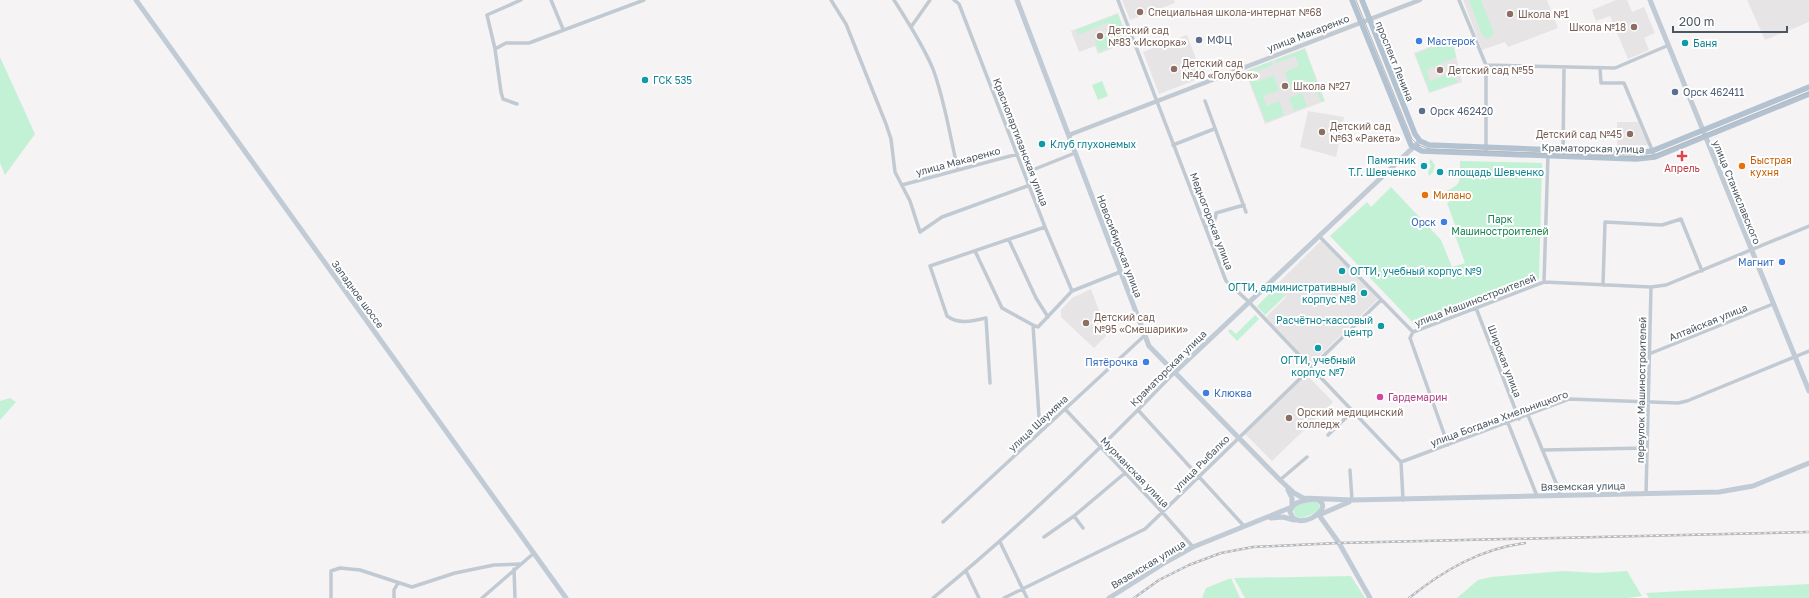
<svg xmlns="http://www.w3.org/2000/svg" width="1809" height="598" font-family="'Golos Text',sans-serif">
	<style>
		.education { fill: #e6e4e5 }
		.green { fill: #c3f1d5 }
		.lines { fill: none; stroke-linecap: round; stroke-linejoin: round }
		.minor { stroke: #c1cad2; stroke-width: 3.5 }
		.tertiary { stroke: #c1cad2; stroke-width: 4.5 }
		.secondary { stroke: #c1cbd6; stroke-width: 5 }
		.primary { stroke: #b3c2d1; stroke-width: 5.5 }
		.tram { stroke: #b5b8bd; stroke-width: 1 }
		.rail-casing { stroke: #b5b8bd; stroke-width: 2.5 }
		.rail { stroke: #fff; stroke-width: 1; stroke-dasharray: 3; stroke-linecap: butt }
		.education-dot { fill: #8d6e63; stroke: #fff; stroke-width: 1.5 }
		.service-dot { fill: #5c6f8a; stroke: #fff; stroke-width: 1.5 }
		.shop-dot { fill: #3f7fe0; stroke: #fff; stroke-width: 1.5 }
		.culture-dot { fill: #0f9aa8; stroke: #fff; stroke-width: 1.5 }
		.health-dot { fill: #e0444e; stroke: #fff; stroke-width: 1.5 }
		.food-dot { fill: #e8710a; stroke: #fff; stroke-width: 1.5 }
		.hotel-dot { fill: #d1479c; stroke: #fff; stroke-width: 1.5 }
		.labels { text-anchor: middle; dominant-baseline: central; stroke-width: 4; stroke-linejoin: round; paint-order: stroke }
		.education-label { font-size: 10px; fill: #785e54; stroke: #fff; text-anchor: start }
		.street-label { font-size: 10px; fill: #4a5661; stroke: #fff }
		.service-label { font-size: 10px; fill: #4e5e75; stroke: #fff; text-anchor: start }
		.shop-label { font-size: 10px; fill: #366cbe; stroke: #fff; text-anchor: end }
		.culture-label { font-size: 10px; fill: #0d838f; stroke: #fff; text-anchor: start }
		.food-label { font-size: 10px; fill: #c56008; stroke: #fff; text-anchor: start }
		.health-label { font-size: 10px; fill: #be3a42; stroke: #fff }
		.park-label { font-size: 10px; fill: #17864f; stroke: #fff }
		.hotel-label { font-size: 10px; fill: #b23c85; stroke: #fff; text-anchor: start }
	</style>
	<rect width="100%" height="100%" fill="#f5f3f3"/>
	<!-- education -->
	<path class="education" d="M1122,0H1174L1175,3L1130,20Z
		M1463,0H1547L1558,28L1508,47L1505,42L1482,50Z
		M1616,0H1627L1632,12L1644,7L1655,33L1644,38L1649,50L1628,59L1610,16L1596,21L1592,10Z
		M1747,0H1809V22L1765,40Z
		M1118,13L1129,42L1098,54L1095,46L1079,52L1071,31Z
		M1187,35L1203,77L1159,94L1143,52Z
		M1452,38L1462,82L1429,93L1414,53Z
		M1305,48L1325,101L1265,124L1245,71Z
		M1308,111L1344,117L1336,157L1300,147Z
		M1617,122H1638L1648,145L1617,146Z
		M1322,240L1378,299L1311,364L1266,317L1286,297L1275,286Z
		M1091,289L1106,330V336L1094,348L1061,317V310L1072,298Z
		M1306,374L1333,402L1272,461L1244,433Z"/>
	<!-- green -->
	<path class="green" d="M1469,0H1481L1493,31V34L1490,38L1487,39L1482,35Z
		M1118,14L1128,40L1099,52L1095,41L1113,33L1109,22L1078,35L1076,30Z
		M1452,39L1456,57L1426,70L1430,81L1451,73L1458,82L1430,92L1415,54Z
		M1305,49L1324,101L1321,102L1315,86L1309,88L1306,80L1290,86L1285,72L1299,66L1295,56L1277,63L1275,60Z
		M0,57L35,134L5,175L0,163Z
		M1272,61L1273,65L1254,72L1258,81L1274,76L1279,90L1263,96L1267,106L1279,101L1284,115L1266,122L1246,71Z
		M1102,81L1108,96L1098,100L1092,85Z
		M1302,93L1307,106L1294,111L1289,98Z
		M1431,159L1435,166L1433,172L1429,176L1428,172L1431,166L1429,162Z
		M1460,161L1542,163L1539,279L1416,326L1330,236L1367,202L1371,207L1391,187L1441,240L1452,267L1465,263L1455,235L1458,233L1447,203L1450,201L1446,191C1464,184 1460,177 1460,161Z
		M1276,287L1285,296L1265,315L1257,306Z
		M1255,315L1259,319L1237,341L1228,331L1230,329L1236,334Z
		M10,398L16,402L0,420V401Z
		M1313,501L1318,503L1320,506L1318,512L1302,518L1295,516L1293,509L1297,505Z
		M1564,571L1597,573L1627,571L1642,596L1628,598H1457L1478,580L1491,577Z
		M1351,576L1365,598H1245L1234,578Z
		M1231,578L1240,598H1202L1206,588Z
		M1809,584V598H1649L1646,593Z"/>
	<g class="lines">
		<!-- minor -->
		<path class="minor" d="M551,0L563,29
			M831,0L846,24L886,124L891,139L895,172L910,201L920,232L942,217L1030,185
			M894,0C908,22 923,45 933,69C945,101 950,137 958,170
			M954,0L959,4L1045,227L1072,291
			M1118,0L1226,281L1249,302L1401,462
			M1459,0L1486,65V154
			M911,27L930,0
			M495,49L487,15L521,0
			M1486,65L1615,68L1669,45
			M1600,68L1601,83H1624L1655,157
			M1205,101L1246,212
			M517,104L503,99L501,92L495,49L506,43H529L644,0
			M1173,145L1214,129
			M1563,157L1564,67
			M1025,173L1075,153
			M902,185L1018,154
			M1206,227C1213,223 1216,221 1216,213L1244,205
			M1319,236L1413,332L1544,282L1651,287L1666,285L1809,226
			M1009,240L1036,298L1048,317
			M975,251L1002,308L1033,325L1040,432
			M1544,282L1548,154
			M1603,285L1605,222L1662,225L1681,219L1702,271
			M1476,308L1519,419
			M1033,325L1038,327L1072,291L1120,272
			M1413,332L1410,338L1448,445
			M1649,354L1773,304
			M990,383L986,318C973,321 959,325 947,316L930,266L1045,227
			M1065,409L1163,513L1193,547
			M1138,410L1244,526
			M1528,415L1561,495
			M1508,423L1537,496
			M1328,435L1353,411
			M1542,450L1647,448
			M1401,462L1569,399L1678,403L1687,401L1809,351
			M1401,462L1403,500
			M1350,470L1352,500
			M1280,480L1307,457
			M1646,494L1651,287
			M1074,516L1083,528
			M943,522L1144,336
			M1044,537L1074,516L1125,473
			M1000,542L1027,598
			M514,569L515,598
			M966,571L979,598
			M331,598V571L340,568L360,570L412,587L455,573L494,565L520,564
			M394,598V590L398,583
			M482,598L534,553
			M933,598C1018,528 1098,452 1174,373
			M1004,598L1145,529L1381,300"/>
		<!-- tertiary -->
		<path class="tertiary" d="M1069,135L1420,0"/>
		<!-- secondary -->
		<path class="secondary" d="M136,0L566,598
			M1017,0L1149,346L1280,480L1294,493L1303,498L1352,500L1719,492L1753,486L1809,463
			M1650,0L1809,391
			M1174,373L1420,141
			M1313,499C1338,502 1308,529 1293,518L1290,512C1292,501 1304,501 1313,499Z
			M1349,502L1319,515L1339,543L1370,598
			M1271,518L1283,517L1294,520
			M1109,598L1166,562L1193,547L1292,507V498L1288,490"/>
		<!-- primary -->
		<path class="primary" d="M1352,0L1411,145L1422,151L1636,159L1655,157L1809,94
			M1362,0L1415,134L1420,141L1429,145L1637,153L1652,151L1809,87"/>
		<!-- tram -->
		<path class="tram" d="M1356,0L1412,139L1418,145L1430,149L1645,157L1654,155L1809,92"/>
		<!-- rail casing -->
		<g class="rail-casing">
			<path id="rail" d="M1134,598L1159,580L1189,565L1221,553L1253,547L1339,543L1809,532
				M1409,598C1444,570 1480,549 1525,543"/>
		</g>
		<!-- rail -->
		<use href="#rail" class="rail"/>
	</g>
	<!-- markers -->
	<g class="education-dot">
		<circle cx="1140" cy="12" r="4"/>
		<circle cx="1510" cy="14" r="4"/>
		<circle cx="1634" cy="27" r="4"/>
		<circle cx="1100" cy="36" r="4"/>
		<circle cx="1174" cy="69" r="4"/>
		<circle cx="1440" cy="70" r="4"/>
		<circle cx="1285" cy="86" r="4"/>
		<circle cx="1322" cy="132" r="4"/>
		<circle cx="1630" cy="134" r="4"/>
		<circle cx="1086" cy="323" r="4"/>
		<circle cx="1289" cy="418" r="4"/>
	</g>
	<g class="service-dot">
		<circle cx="1199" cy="40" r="4"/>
		<circle cx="1675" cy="92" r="4"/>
		<circle cx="1422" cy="111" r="4"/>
	</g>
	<g class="shop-dot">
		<circle cx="1419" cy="41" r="4"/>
		<circle cx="1444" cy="222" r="4"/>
		<circle cx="1782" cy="262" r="4"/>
		<circle cx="1146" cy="362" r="4"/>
		<circle cx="1206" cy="393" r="4"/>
	</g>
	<g class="culture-dot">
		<circle cx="1685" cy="43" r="4"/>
		<circle cx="645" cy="80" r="4"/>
		<circle cx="1042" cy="144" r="4"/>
		<circle cx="1424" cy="166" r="4"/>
		<circle cx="1440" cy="172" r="4"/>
		<circle cx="1342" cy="271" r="4"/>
		<circle cx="1364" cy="293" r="4"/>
		<circle cx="1381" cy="326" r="4"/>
		<circle cx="1318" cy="348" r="4"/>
	</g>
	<path class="health-dot" d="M1680 150h4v4h4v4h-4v4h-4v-4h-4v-4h4z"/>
	<g class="food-dot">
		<circle cx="1742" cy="166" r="4"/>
		<circle cx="1425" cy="195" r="4"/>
	</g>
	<circle class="hotel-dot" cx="1380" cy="397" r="4"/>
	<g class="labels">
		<!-- education labels -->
		<g class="education-label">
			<text x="1148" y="12">Специальная школа-интернат №68</text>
			<text x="1518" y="14">Школа №1</text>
			<text x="1626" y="27" text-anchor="end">Школа №18</text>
			<text x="1108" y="30">Детский сад<tspan x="1108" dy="12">№83 «Искорка»</tspan></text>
			<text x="1182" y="63">Детский сад<tspan x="1182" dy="12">№40 «Голубок»</tspan></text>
			<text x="1448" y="70">Детский сад №55</text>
			<text x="1293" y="86">Школа №27</text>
			<text x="1330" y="126">Детский сад<tspan x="1330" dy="12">№63 «Ракета»</tspan></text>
			<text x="1622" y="134" text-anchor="end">Детский сад №45</text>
			<text x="1094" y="317">Детский сад<tspan x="1094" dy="12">№95 «Смешарики»</tspan></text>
			<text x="1297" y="412">Орский медицинский<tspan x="1297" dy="12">колледж</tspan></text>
		</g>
		<!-- street labels -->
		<g class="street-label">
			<text transform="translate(1308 33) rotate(-21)">улица Макаренко</text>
			<text transform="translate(1395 61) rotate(68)">проспект Ленина</text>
			<text transform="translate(1021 142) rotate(69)">Краснопартизанская улица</text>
			<text transform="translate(1593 148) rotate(1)">Краматорская улица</text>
			<text transform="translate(958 161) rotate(-15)">улица Макаренко</text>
			<text transform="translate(1737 192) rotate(68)">улица Станиславского</text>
			<text transform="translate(1212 221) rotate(69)">Медногорская улица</text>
			<text transform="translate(1120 246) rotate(69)">Новосибирская улица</text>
			<text transform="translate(358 294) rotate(54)">Западное шоссе</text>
			<text transform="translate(1475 300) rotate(-21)">улица Машиностроителей</text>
			<text transform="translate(1708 322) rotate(-22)">Алтайская улица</text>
			<text transform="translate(1505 361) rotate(69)">Широкая улица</text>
			<text transform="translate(1168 368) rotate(-45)">Краматорская улица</text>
			<text transform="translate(1641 390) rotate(-89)">переулок Машиностроителей</text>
			<text transform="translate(1499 418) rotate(-20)">улица Богдана Хмельницкого</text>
			<text transform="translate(1038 423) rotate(-43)">улица Шаумяна</text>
			<text transform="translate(1201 463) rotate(-45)">улица Рыбалко</text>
			<text transform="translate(1135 472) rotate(46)">Мурманская улица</text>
			<text transform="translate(1583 486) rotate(-1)">Вяземская улица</text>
			<text transform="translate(1148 564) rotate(-31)">Вяземская улица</text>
		</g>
		<!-- service labels -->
		<g class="service-label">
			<text x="1207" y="40">МФЦ</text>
			<text x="1683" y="92">Орск 462411</text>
			<text x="1430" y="111">Орск 462420</text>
		</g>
		<!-- shop labels -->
		<g class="shop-label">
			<text x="1427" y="41" text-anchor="start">Мастерок</text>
			<text x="1436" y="222">Орск</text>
			<text x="1774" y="262">Магнит</text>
			<text x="1138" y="362">Пятёрочка</text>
			<text x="1214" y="393" text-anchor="start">Клюква</text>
		</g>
		<!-- culture labels -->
		<g class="culture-label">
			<text x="1693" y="43">Баня</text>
			<text x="653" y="80">ГСК 535</text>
			<text x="1050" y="144">Клуб глухонемых</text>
			<text x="1416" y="160" text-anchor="end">Памятник<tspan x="1416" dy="12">Т.Г. Шевченко</tspan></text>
			<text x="1448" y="172">площадь Шевченко</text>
			<text x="1350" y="271">ОГТИ, учебный корпус №9</text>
			<text x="1356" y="287" text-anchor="end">ОГТИ, административный<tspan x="1356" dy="12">корпус №8</tspan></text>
			<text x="1373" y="320" text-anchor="end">Расчётно-кассовый<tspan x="1373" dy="12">центр</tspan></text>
			<text x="1318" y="360" text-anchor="middle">ОГТИ, учебный<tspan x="1318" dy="12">корпус №7</tspan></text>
		</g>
		<!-- food labels -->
		<g class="food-label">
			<text x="1750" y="160">Быстрая<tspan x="1750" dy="12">кухня</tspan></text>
			<text x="1433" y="195">Милано</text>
		</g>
		<!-- health labels -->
		<g class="health-label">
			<text x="1682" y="168">Апрель</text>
		</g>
		<!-- park labels -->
		<g class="park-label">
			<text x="1500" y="219">Парк<tspan x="1500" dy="12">Машиностроителей</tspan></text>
		</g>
		<!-- hotel labels -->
		<g class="hotel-label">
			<text x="1388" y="397">Гардемарин</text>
		</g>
	</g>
	<!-- scale -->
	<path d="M1673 26v6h114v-6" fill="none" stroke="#4a5661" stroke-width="2"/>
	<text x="1679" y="26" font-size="12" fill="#4a5661" stroke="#ffffff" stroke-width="3" paint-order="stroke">200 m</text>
</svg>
